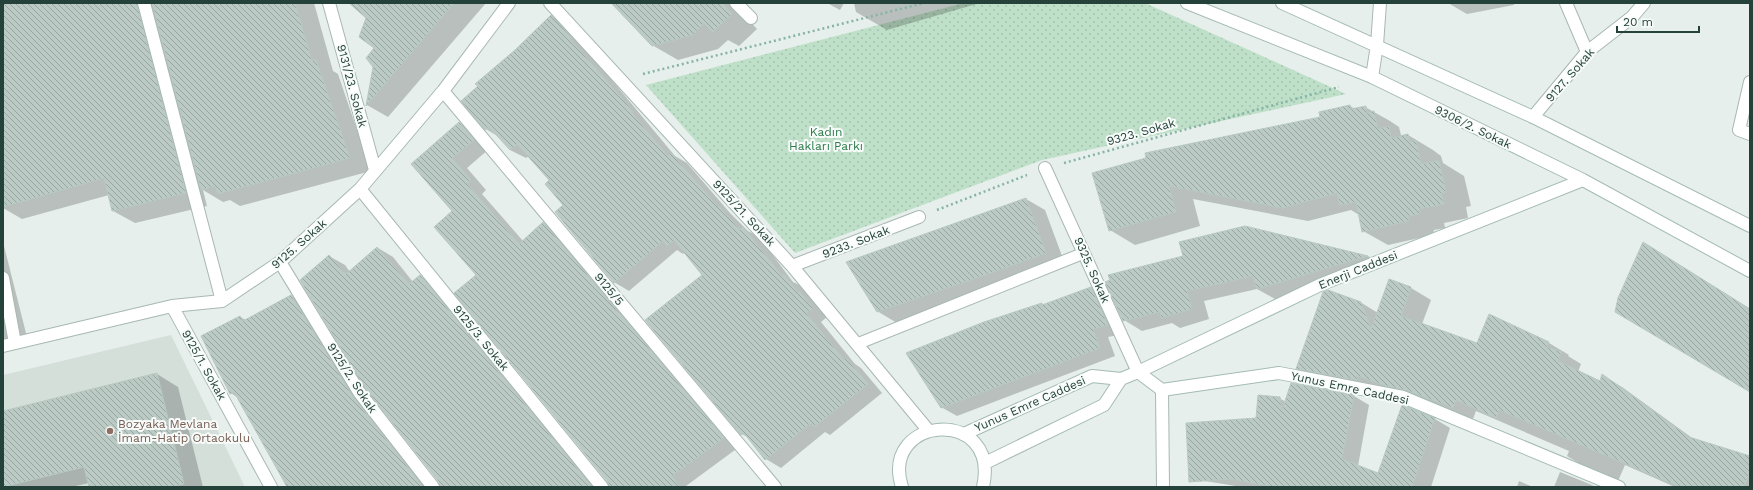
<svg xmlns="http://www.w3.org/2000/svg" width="1753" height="490" font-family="'Work Sans',sans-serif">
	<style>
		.built { fill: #d4dfda }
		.grass { fill: url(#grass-dots) }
		.shadow { fill: #0003 }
		.building { fill: url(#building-back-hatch); stroke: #b8c9c2 }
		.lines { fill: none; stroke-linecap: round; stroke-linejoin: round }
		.lane-casing { stroke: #a8b8b2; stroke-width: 13 }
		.street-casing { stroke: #a8b8b2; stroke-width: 14 }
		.secondary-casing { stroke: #a4bbb3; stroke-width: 14 }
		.path { stroke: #86b3a5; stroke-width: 2.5; stroke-dasharray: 2 3; stroke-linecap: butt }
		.lane { stroke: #fff; stroke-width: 11 }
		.street { stroke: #fff; stroke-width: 12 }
		.secondary { stroke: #fff; stroke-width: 12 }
		.education-dot { fill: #8d6e63; stroke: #f7fbf9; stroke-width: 1.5 }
		.labels { text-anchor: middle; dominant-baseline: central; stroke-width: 4; stroke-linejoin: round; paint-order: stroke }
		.street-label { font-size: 12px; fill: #24423a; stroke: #f7fbf9 }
		.park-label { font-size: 12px; fill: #2d7a4b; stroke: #f7fbf9 }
		.education-label { font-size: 12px; fill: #785e54; stroke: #f7fbf9; text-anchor: start }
	</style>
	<defs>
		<pattern id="grass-dots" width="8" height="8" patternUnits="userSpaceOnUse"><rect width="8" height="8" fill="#bfe0c8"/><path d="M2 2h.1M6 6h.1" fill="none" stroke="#a4c1ad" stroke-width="1.8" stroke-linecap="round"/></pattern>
		<pattern id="building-back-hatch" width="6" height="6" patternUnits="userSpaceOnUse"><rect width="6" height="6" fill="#bbcac4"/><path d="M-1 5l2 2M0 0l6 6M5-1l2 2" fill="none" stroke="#98a6a0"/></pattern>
	</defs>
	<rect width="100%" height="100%" fill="#e6efeb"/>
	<!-- built -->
	<path class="built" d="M171,335L245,487H3V375Z"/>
	<!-- grass -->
	<path class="grass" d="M964,3H1145L1346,94L1042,160L795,253L646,85Z"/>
	<!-- shadow -->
	<path class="shadow" d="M3,3H314L333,71L338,74L371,171L240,206L230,200L223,202L203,190L207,206L135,223L113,211L109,195L22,219L3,208Z
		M357,3H486L388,117L367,105L374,67L375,48L367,18Z
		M612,3H733L757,29L739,46L728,40L718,49L678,60L652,45Z
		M827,3H844L840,10Z
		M854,3H980L887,30L856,12Z
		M1448,3H1514V5L1467,14Z
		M551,16L566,25L675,156L687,163L730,213L748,231L759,237L793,282L799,285L827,317L821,322L855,364L861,368L882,393L830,435L825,432L781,468L766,459L749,438L742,434L703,275L685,252L683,254L677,250L629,291L614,282L550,181L529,156L526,158L510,150L499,137L486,129L515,51Z
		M1350,106L1355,109L1365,107L1390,121L1399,127L1401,135H1408L1433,150L1441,156L1443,163L1464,176L1471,206L1466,207L1468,218L1444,223L1445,228L1434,230L1433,235L1388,245L1363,231L1359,215L1351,210L1308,221L1193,199L1200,226L1135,245L1110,230L1094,174L1321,117Z
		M459,123L474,132L489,149L467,168L486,190L482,194L523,241L543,223L559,232L739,447L686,486L687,487H610L609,482L477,275L454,211L413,164Z
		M1026,199L1045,210L1065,264L897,323L877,311Z
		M1245,227L1368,256L1385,266L1275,299L1257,289L1204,301L1209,319L1180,328L1172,323L1142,331L1124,320L1184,256Z
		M3,242L29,345L3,351Z
		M1643,243L1750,309V391Z
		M378,248L393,257L413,282L420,276L435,285L600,487H441L440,482L329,256L345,265L350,272Z
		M1091,288L1107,297L1123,334L1108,337L1115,356L957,416L941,407L1042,304L1044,305Z
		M1411,288L1431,300L1422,324L1477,344L1490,316L1549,343L1569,355L1568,356L1581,364L1578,372L1601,382L1602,375L1622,387L1695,440L1750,457V487H1675L1625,465L1618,481L1587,468L1567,456L1569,451L1476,411L1473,419L1427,401L1318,380L1298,368L1360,302L1378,313Z
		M291,296L307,305L431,487H288L238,398L231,393L240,317L246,320Z
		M157,374L178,387L203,487H90L89,483L71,487H3V412Z
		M1292,384L1354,396L1369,405L1358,466L1379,474L1402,406L1435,419L1450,428L1431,487H1242L1205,481L1257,419L1279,398L1286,402Z
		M1560,472L1592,485L1595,487H1554Z
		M1519,481L1533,487H1517Z"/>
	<!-- building -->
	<path class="building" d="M3,3H137L186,193L112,211L104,178L3,207Z
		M152,3H295L312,61L316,60L350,158L218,194L215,186L201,190Z
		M349,3H454L366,106L373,67L366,58L374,48L359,37L366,18Z
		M611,3H725L724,5L732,14L713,32L704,23L693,35L652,46Z
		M551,15L572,38L570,39L633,111L631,112L668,156L671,153L718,207L719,206L740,230L743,227L782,276L784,275L798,292L799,291L813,308L806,313L844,360L846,358L868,384L814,427L811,423L765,460L744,433L741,435L645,320L702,275L674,240L667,246L663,241L614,283L555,212L563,205L545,184L549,180L517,144L510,150L489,127L485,130L461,101L478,86L475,84L515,50Z
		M1350,105L1351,109L1366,106L1367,113L1374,111L1378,129L1389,126L1391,138L1408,134L1410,142L1416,140L1421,164L1439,160L1446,192L1441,193L1444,204L1419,209L1420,214L1409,216L1408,221L1362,232L1356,202L1340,205L1337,193L1283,208L1169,186L1176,212L1109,231L1092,173L1146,158L1145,153L1320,117L1319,112Z
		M459,122L474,140L452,158L471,180L467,184L519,244L543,222L724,438L672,476L680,487H609L608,482L454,293L476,275L434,227L452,211L411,164Z
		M1026,198L1046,253L988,274L877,312L846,262Z
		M1245,226L1368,256L1257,289L1252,276L1187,291L1192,309L1161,318L1160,312L1123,321L1105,282L1110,280L1108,275L1183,256L1179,242Z
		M1643,242L1750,309V392L1615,312L1618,298Z
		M377,247L409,284L420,275L592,487H440L439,482L365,388L300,280L329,255L346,274Z
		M1389,279L1411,287L1401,316L1477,343L1489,314L1549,342L1547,347L1562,352L1558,361L1600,381L1602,374L1689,437L1750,456V474L1743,487H1680L1499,410L1496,418L1456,400L1453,408L1406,390L1386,386L1358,376L1357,380L1296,369L1323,292L1328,290L1361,302L1371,329Z
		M1091,287L1108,325L1093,329L1100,348L941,408L906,353L984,322L1042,303V305Z
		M291,295L353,397L423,487H287L234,392L230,394L201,336L240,316L243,321Z
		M157,373L184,484L172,487H89L84,467L3,487V411Z
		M1291,383L1354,395L1342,459L1378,473L1402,405L1435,418L1412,487H1274L1231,479L1189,482L1186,423L1256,418L1258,395L1280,397L1282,410Z"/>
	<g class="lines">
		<!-- lane casing -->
		<g class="lane-casing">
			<path id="lane" d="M857,344L1084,253"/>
		</g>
		<!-- street casing -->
		<g class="street-casing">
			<path id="street" d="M144,3L222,301
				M329,3L375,170
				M550,3L792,266L928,430
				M736,3L751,18
				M1566,3L1587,52
				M1372,77L1377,45L1380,3
				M1750,82L1739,130L1750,134
				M443,91L775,487
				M1533,117L1587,52L1632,17L1644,3
				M1045,168L1138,372
				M360,189L602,487
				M280,262L359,392L433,487
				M792,266L919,217
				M3,278L15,343
				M172,306L271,487
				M3,346L172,306L222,301L280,262L360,189L443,91L509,3
				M1162,390L1163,487"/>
		</g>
		<!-- secondary casing -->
		<g class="secondary-casing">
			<path id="secondary" d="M1187,3L1372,77L1583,180L1750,271
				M1282,3L1533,117L1750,226
				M1138,372L1162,390L1279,373L1403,397L1619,487
				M964,434L1092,376L1121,379L1138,372L1322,284L1583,180
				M985,463L1104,405L1121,379
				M902,487C879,415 1001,406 983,487"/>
		</g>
		<!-- path -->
		<path class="path" d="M643,74L924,3
			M1064,163L1339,87
			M937,210L1027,175"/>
		<!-- lane -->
		<use href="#lane" class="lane"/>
		<!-- street -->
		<use href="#street" class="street"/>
		<!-- secondary -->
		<use href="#secondary" class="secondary"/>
	</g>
	<!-- markers -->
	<circle class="education-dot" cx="110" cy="431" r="4"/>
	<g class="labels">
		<!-- street labels -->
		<g class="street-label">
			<text transform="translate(1570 75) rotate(-49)">9127. Sokak</text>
			<text transform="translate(352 86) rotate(75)">9131/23. Sokak</text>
			<text transform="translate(1473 127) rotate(26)">9306/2. Sokak</text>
			<text transform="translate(1141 132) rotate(-16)">9323. Sokak</text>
			<text transform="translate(744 213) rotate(47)">9125/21. Sokak</text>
			<text transform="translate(856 242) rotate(-21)">9233. Sokak</text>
			<text transform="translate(299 244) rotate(-41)">9125. Sokak</text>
			<text transform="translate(1092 270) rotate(66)">9325. Sokak</text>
			<text transform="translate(1358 270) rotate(-22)">Enerji Caddesi</text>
			<text transform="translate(609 289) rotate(50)">9125/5</text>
			<text transform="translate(481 338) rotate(51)">9125/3. Sokak</text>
			<text transform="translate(204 365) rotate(61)">9125/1. Sokak</text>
			<text transform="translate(352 378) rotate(57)">9125/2. Sokak</text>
			<text transform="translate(1350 388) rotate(12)">Yunus Emre Caddesi</text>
			<text transform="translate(1030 404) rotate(-24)">Yunus Emre Caddesi</text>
		</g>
		<!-- park labels -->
		<g class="park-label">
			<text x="826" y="132">Kadın<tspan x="826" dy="14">Hakları Parkı</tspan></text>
		</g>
		<!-- education labels -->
		<g class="education-label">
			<text x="118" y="424">Bozyaka Mevlana<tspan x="118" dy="14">İmam-Hatip Ortaokulu</tspan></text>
		</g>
	</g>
	<!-- border -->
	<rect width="1753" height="490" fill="none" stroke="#24423a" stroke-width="8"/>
	<!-- scale -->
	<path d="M1617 26v6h82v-6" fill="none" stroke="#24423a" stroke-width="2"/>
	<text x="1623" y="26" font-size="12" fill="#24423a" stroke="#f7fbf9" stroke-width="3" paint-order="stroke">20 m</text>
</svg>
